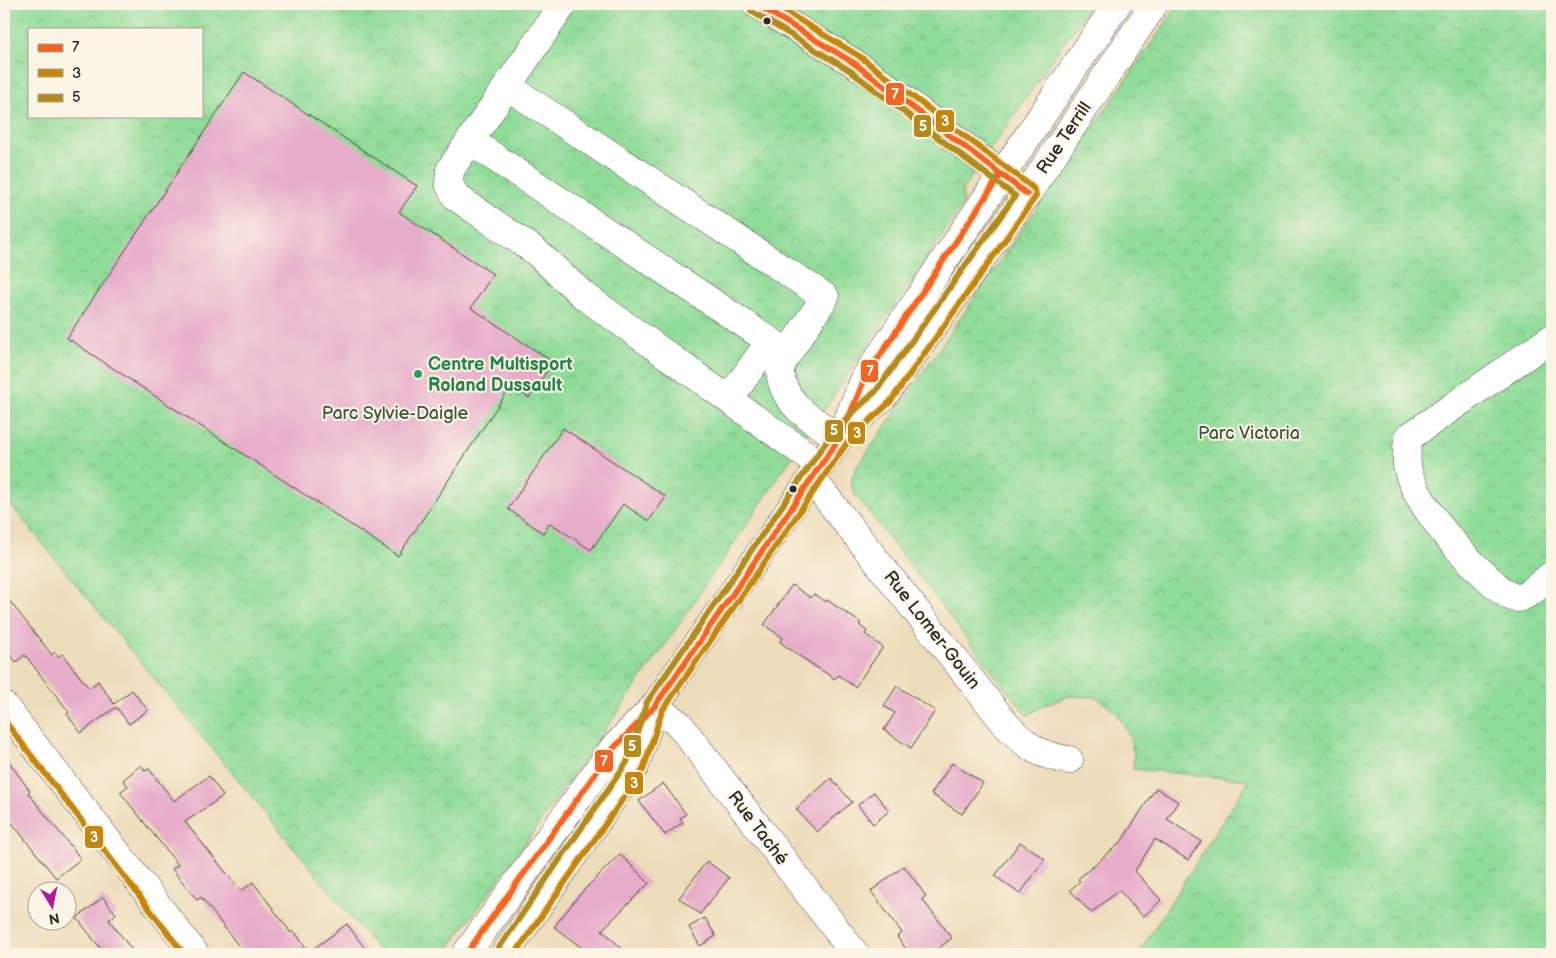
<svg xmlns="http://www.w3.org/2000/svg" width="1556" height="958" font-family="'Balsamiq Sans',sans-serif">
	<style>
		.park { fill: url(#park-crowns); stroke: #5e8462; fill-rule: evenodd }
		.building { fill: #e6adc9 }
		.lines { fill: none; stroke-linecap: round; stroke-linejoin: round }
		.minor-casing { stroke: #484640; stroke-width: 29 }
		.minor { stroke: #fff; stroke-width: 28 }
		.bus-1-casing { stroke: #fcf5e5; stroke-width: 10 }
		.bus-2-casing { stroke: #fcf5e5; stroke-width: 10 }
		.bus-3-casing { stroke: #fcf5e5; stroke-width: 10 }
		.bus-1 { stroke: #f26522; stroke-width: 6 }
		.bus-2 { stroke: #c4870b; stroke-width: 6 }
		.bus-3 { stroke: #b28b1c; stroke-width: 6 }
		.bus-dot { fill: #2b2b2b; stroke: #fcf5e5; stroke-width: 2 }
		.leisure-dot { fill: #2e9e5b; stroke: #fcf5e5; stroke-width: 2 }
		.labels { text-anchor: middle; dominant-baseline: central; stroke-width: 4; stroke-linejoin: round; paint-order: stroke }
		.street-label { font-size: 18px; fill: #2b2b2b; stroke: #fcf5e5 }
		.leisure-label { font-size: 18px; font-weight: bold; fill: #27864d; stroke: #fcf5e5; text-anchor: start }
		.park-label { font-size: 18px; fill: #445746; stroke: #fcf5e5 }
		.line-badge { stroke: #fcf5e5; stroke-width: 2 }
		.badge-label { font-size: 14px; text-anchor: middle; font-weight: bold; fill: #fff }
	</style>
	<defs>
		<pattern id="park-crowns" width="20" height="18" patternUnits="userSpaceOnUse" patternTransform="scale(1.25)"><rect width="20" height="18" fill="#90dc99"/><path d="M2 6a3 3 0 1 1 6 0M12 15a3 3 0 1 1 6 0" fill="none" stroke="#7cbd84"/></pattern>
	</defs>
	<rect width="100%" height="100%" fill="#fcf5e5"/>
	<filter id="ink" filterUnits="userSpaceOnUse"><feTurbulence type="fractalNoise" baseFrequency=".02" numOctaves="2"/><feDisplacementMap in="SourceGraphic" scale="10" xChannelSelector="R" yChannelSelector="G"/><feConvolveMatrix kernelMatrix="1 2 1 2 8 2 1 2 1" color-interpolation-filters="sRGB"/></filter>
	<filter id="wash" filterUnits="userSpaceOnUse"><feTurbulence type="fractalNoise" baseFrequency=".0096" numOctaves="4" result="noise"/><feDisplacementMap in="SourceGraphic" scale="20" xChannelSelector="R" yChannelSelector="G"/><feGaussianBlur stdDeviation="1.12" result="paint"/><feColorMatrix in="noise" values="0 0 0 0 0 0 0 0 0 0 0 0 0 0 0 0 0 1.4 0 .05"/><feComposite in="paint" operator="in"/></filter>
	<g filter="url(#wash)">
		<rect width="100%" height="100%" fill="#eddcba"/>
		<!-- park -->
		<path class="park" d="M4,4H1091L962,190L963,203L960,209L662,649L531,835L444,954H382L4,497ZM29,29H201V116H29Z
			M1179,4H1540L1552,13V954H1138L1249,780L1133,769L1134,753L1128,732L1116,712L1096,697L1070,696L1042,706L1027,716L855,494L851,483L855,470Z"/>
		<g id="blocks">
			<!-- building -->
			<path class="building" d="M244,72L417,186L399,212L493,274L471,308L553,362L529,398L511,386L398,556L67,338Z
				M563,428L666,497L649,521L623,504L591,550L550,523L543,533L508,509Z
				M792,585L811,598L814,594L826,602L827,600L861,623L859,625L867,631L865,634L883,647L855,687L838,675L835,679L798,655L780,642L783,638L764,625Z
				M4,594L52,655L55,652L59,657L62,654L89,688L98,681L114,704L132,690L148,710L129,724L116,707L81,733L67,714L69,712L25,655L16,662L4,646Z
				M897,686L935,711L911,748L884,730L895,713L884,706Z
				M4,755L30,791L28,793L81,859L56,878L4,813Z
				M952,763L983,783L962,814L931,794Z
				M141,765L145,771L149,769L174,801L209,776L223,796L185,822L241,891L253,882L291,933L294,931L309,952L347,924L369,954H245L201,897L197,900L172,869L178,865L120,792L128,786L123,780Z
				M831,778L852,802L817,832L796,809Z
				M663,783L686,814L680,818L683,822L665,835L639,801Z
				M1156,788L1178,802L1167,819L1201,841L1188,860L1155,839L1135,871L1161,900L1143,917L1119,890L1091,913L1070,890L1080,881L1078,879L1121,842Z
				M874,792L889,811L873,824L858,805Z
				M1020,842L1045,859L1020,894L995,876Z
				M620,854L649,883L602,930L628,954H590L554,927L580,894Z
				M707,861L729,878L700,914L679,898Z
				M904,866L926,896L922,899L952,938L931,954H910L897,937L902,933L871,891Z
				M103,897L116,914L109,920L135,954H105L77,918Z
				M705,918L716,936L700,946L689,927Z"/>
		</g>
	</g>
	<g filter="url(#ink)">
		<use href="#blocks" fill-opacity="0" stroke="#484640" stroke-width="1"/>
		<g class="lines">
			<!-- minor casing -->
			<g class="minor-casing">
				<path id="minor" d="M563,4L450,170L449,184L456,197L535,251L583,295L820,465
					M756,4L854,63L893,91L1015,185
					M470,141L788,353L825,297L507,86
					M1552,338L1409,437C1405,453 1405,467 1412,482C1430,521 1460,553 1491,581C1498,587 1507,597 1517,598C1526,598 1544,581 1552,575
					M788,353C786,357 782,362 781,367C779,372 781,377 782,382C789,409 818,423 839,438
					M729,399L770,341
					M847,429L883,397L1027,194L1154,4
					M811,478L1008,727C1030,748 1038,755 1069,760
					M4,706L195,954
					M654,707L679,724L855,954
					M466,954L613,749L654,707L842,434L865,378L1117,4
					M505,954L635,766L652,714"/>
			</g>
			<!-- minor -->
			<use href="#minor" class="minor"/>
			<!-- bus-1 casing -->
			<g class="bus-1-casing">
				<path id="bus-1" d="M756,4L854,63L1027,194
					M466,954L613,749L654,707L734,592L842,434L865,378L1001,174"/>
			</g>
			<!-- bus-2 casing -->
			<g class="bus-2-casing">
				<path id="bus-2" d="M4,720L184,954
					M515,954L643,770L662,711L849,440L890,402L1036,196L1035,191L1032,187L859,56L773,4"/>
			</g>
			<!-- bus-3 casing -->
			<g class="bus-3-casing">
				<path id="bus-3" d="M498,949L627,762L647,702L835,429L876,391L1015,196L849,70L751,11"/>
			</g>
			<!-- bus-1 -->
			<use href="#bus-1" class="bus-1"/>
			<!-- bus-2 -->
			<use href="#bus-2" class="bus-2"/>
			<!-- bus-3 -->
			<use href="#bus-3" class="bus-3"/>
		</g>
	</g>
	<!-- markers -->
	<g class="bus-dot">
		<circle cx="767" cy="21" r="4.5"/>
		<circle cx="793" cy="489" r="4.5"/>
	</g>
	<circle class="leisure-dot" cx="418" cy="374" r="5"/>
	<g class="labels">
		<!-- street labels -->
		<g class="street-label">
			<text transform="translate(1064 138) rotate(-56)">Rue Terrill</text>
			<text transform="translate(932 630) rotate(52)">Rue Lomer-Gouin</text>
			<text transform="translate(758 828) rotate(53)">Rue Taché</text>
		</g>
		<!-- leisure labels -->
		<g class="leisure-label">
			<text x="428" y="364">Centre Multisport<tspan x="428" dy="21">Roland Dussault</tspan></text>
		</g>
		<!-- park labels -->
		<g class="park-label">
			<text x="395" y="413">Parc Sylvie-Daigle</text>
			<text x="1249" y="433">Parc Victoria</text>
		</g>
	</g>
	<g class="line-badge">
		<rect x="885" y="82" width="20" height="24" rx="5" fill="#f26522"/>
		<rect x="935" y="109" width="20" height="24" rx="5" fill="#c4870b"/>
		<rect x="913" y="114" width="19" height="24" rx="5" fill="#b28b1c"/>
		<rect x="860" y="359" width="19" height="24" rx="5" fill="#f26522"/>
		<rect x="824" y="419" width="20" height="24" rx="5" fill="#b28b1c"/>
		<rect x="847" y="421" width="19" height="24" rx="5" fill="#c4870b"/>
		<rect x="623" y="734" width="19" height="24" rx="5" fill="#b28b1c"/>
		<rect x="594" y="749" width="20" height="24" rx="5" fill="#f26522"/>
		<rect x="624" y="771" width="20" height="24" rx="5" fill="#c4870b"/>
		<rect x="84" y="825" width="20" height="24" rx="5" fill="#c4870b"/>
	</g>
	<g class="badge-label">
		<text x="895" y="99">7</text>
		<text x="945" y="126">3</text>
		<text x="923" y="131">5</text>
		<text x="870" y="376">7</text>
		<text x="834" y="435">5</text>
		<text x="857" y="438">3</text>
		<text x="632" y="751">5</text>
		<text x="604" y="766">7</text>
		<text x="634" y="788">3</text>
		<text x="94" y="842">3</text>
	</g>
	<!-- margin -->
	<rect width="1556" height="958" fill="none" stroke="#fcf5e5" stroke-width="20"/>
	<!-- legend -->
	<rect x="28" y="28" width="175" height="90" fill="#fcf5e5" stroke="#a8a49b"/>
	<rect x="38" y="44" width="25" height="8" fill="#f26522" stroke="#a8a49b"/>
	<text x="72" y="52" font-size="15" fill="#2b2b2b">7</text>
	<rect x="38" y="69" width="25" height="8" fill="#c4870b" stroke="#a8a49b"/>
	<text x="72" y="78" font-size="15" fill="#2b2b2b">3</text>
	<rect x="38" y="94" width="25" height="8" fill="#b28b1c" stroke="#a8a49b"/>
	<text x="72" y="102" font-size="15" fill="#2b2b2b">5</text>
	<!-- north arrow -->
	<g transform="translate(52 906) rotate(170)"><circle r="24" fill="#fcf5e5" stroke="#a8a49b"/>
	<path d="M0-4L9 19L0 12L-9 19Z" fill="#b5179e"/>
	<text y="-8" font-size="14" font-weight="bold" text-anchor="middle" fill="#2b2b2b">N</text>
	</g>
</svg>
